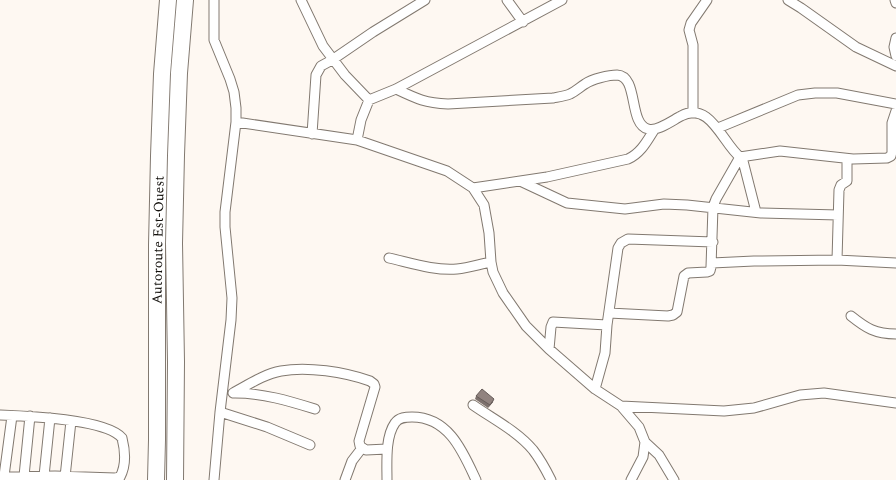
<svg xmlns="http://www.w3.org/2000/svg" width="896" height="480" font-family="Spectral,serif">
	<style>
		.lines { fill: none; stroke-linecap: round; stroke-linejoin: round }
		.minor-casing { stroke: #827970; stroke-width: 11 }
		.motorway-casing { stroke: #827970; stroke-width: 18 }
		.minor { stroke: #fff; stroke-width: 9 }
		.motorway { stroke: #fff; stroke-width: 16 }
		.wall { fill: #7d716d }
		.shaded-wall { fill: #665c59 }
		.building { fill: #91837f; stroke: #665c59 }
		.labels { text-anchor: middle; dominant-baseline: central; stroke-width: 3; stroke-linejoin: round; paint-order: stroke }
		.street-label { font-size: 14px; fill: #13100c; stroke: #fff }
	</style>
	<rect width="100%" height="100%" fill="#fef8f2"/>
	<g class="lines">
		<!-- minor casing -->
		<g class="minor-casing">
			<path id="minor" d="M301,0L323,46L345,75L369,100
				M507,0L523,22
				M788,0L801,8L856,47L896,66
				M895,0L896,3
				M896,38L894,47L896,56
				M396,89C417,99 425,103 448,104L553,98C558,97 565,96 570,94C576,91 580,87 585,84C592,79 609,75 617,75C639,76 628,124 648,129C657,132 673,120 681,116C710,100 723,144 740,157L780,151L853,159L887,158L891,156L892,152V123L896,111
				M693,113V45L689,30L691,23L707,0
				M236,122L357,140L447,171L473,188L484,205L489,233L491,262L493,272L503,293L526,326L549,349L595,389L621,406L639,427L645,442L643,457L631,480
				M718,128L798,95L815,93H837L896,104
				M312,134L316,75L321,66L332,60L373,32L425,0
				M357,140L361,120L369,100L396,89L562,0
				M742,157L756,212
				M520,181L567,203L625,209L664,204L687,205L761,213L838,215
				M473,188L547,177L628,159C641,153 647,141 654,130
				M389,258C411,263 435,271 457,269C469,268 480,264 491,262
				M837,260L839,190L841,185L847,181V159
				M712,263L754,261L837,260L896,263
				M609,313L668,316L673,315L677,312L684,276L688,273L707,272L710,271L711,267L713,207L716,199L740,157
				M851,316C866,328 875,334 896,334
				M549,349L551,327L553,322L607,325
				M595,389L605,353L607,325L618,248L621,243L628,239L713,242
				M233,393C248,385 264,374 281,371C307,366 345,372 370,381L374,384L375,387L359,441L360,446L366,450L387,449
				M235,393C263,393 289,401 315,409
				M473,405C493,419 517,431 533,450C540,459 546,470 551,480
				M621,406L724,411L754,408L800,395L824,393L896,403
				M220,412L267,427L310,445
				M0,415C26,416 106,419 122,438C125,450 126,466 120,477L115,478L55,476L0,477
				M645,442L659,455L674,480
				M4,476L12,416
				M24,476L30,416
				M44,476L50,418
				M65,477L71,421
				M214,480L220,412L231,320L232,298L225,227V212L236,122V108L234,92L230,79L214,40V0
				M345,480L352,461L362,448
				M387,480C387,463 385,437 395,423C399,417 406,417 412,417C449,417 463,452 476,480"/>
		</g>
		<!-- motorway casing -->
		<g class="motorway-casing">
			<path id="motorway" d="M156,480L157,440V245L159,156L162,74L168,0
				M175,480L176,362L174,243L176,155L179,73L185,0"/>
		</g>
		<!-- minor -->
		<use href="#minor" class="minor"/>
		<!-- motorway -->
		<use href="#motorway" class="motorway"/>
	</g>
	<!-- wall -->
	<path class="wall" d="M476,396L493,402L488,408L475,399Z"/>
	<!-- shaded-wall -->
	<path class="shaded-wall" d="M494,399L493,402L488,408Z"/>
	<!-- building -->
	<path class="building" d="M482,389L494,399L490,405L476,396Z"/>
	<g class="labels">
		<!-- street labels -->
		<g class="street-label">
			<text transform="translate(158 240) rotate(-89)">Autoroute Est-Ouest</text>
		</g>
	</g>
</svg>
